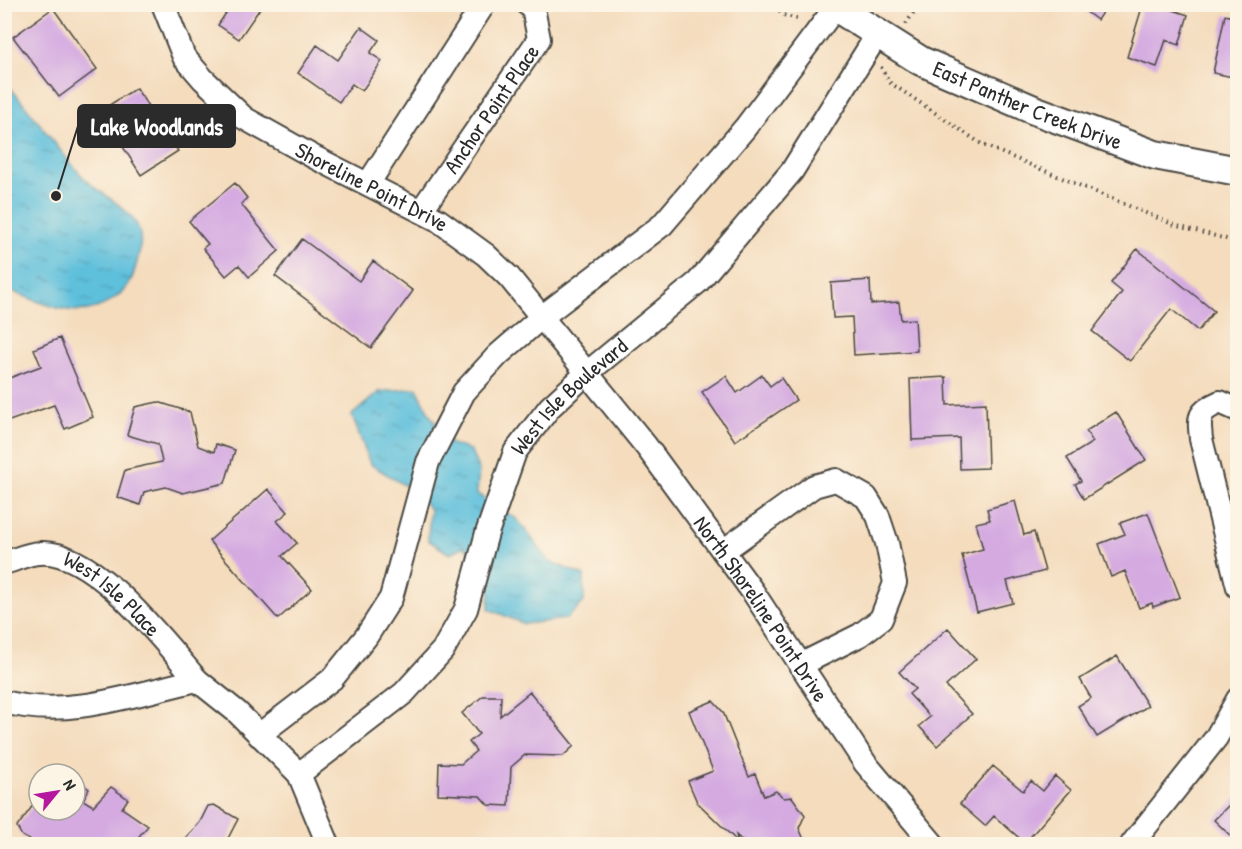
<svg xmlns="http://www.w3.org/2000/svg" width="1242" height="849" font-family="'Patrick Hand',sans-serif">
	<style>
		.water { fill: url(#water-ripples); stroke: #447684; stroke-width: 1.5 }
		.building { fill: #d4aae1 }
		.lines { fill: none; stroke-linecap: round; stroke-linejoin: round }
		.minor-casing { stroke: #494641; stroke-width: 26 }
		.tertiary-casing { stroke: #494641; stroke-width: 32 }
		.path { stroke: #494641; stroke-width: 4; stroke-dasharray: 1.5 4.5; stroke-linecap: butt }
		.minor { stroke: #fff; stroke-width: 22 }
		.tertiary { stroke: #fff; stroke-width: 28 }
		.labels { text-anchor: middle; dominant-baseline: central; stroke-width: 5; stroke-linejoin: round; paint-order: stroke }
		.street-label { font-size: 22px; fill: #2b2b2b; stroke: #fcf5e5 }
		.leader { fill: none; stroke: #2b2b2b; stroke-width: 2 }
		.callout-dot { fill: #2b2b2b; stroke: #fcf5e5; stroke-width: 2 }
		.callout { fill: #2b2b2b; stroke: #2b2b2b; stroke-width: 2 }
		.callout-label { font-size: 24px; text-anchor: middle; font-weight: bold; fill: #fff }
	</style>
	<defs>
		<pattern id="water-ripples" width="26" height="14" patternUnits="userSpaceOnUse" patternTransform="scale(1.5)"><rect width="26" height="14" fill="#5ec0dc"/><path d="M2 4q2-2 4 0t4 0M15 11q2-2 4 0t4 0" fill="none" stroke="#4e9cb3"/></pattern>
	</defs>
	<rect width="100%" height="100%" fill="#fcf5e5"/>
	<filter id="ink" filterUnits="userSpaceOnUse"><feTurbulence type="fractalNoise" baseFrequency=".0167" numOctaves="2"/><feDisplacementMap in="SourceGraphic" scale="12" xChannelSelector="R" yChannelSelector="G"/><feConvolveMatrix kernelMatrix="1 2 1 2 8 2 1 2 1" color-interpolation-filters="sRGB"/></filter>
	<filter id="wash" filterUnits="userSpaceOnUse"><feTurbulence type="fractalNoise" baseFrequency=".008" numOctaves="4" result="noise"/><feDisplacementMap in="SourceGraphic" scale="24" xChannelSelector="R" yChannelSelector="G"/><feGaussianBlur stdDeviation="1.35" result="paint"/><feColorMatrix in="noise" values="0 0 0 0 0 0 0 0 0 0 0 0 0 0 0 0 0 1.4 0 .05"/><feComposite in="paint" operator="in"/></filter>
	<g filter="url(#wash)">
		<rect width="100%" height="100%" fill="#f4dcbd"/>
		<!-- water -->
		<path class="water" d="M5,82C33,112 55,147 83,177C99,194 125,204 137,225C144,238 139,255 135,269C132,282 125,291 115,298C79,326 41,301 5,289Z
			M417,388L430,415L451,444L470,450L479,470L477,494L517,519L549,561L584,576V602L566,619L524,624L489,609L491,575L464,546L450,554L428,540L430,509L409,488L370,464L352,415L379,392Z"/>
		<g id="blocks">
			<!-- building -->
			<path class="building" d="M232,4H263L239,39L218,25Z
				M1076,4H1108L1097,20Z
				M1143,4H1155L1188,15L1179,45L1166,40L1157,67L1127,57Z
				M53,8L97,69L59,97L13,37Z
				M1225,15L1238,18V78L1213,73Z
				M361,27L379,40L370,53L382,61L362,91L352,84L339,102L298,73L317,45L338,60Z
				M136,88L178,151L141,175L100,111Z
				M235,183L247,198L241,204L279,251L249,277L239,265L226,276L203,248L208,244L189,221Z
				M302,239L359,281L373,261L413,291L371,348L275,276Z
				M1137,249L1214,311L1198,331L1171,309L1130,361L1092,331L1122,292L1111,283Z
				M870,280L871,304L899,302L901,320L915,319L917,351L854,355L852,317L833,318L831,283Z
				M60,338L93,417L65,429L54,405L4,423V380L41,366L34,349Z
				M762,375L770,386L781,378L796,400L735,441L702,392L726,376L737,393Z
				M946,377L947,405L986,403L988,468L960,469L959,438L912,440L910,379Z
				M158,402L190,412L198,446L214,452L216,444L235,450L225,483L183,493L166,487L144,492L140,505L117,497L125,470L162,462L158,444L127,435L135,407Z
				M1116,412L1146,460L1084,499L1075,484L1081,481L1067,458L1093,442L1086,431Z
				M268,489L288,512L277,521L297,543L282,556L312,589L278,619L209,541Z
				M1015,501L1024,535L1034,532L1045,571L1007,581L1013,603L977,612L962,555L983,549L976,523L990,520L987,509Z
				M1148,513L1180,597L1153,607L1152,603L1139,608L1125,571L1111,577L1099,544L1125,534L1120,523Z
				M948,628L976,659L946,686L972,714L937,746L919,726L930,717L909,694L915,689L899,672Z
				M1117,656L1148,706L1097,737L1078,706L1091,698L1080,679Z
				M530,692L574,746L563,756L525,755L511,767L509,806L488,805L480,796L438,794L439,763L461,764L476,751L469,742L479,734L462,713L483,696H501L500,716Z
				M713,701L723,712L749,777L755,774L764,796L776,791L784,798L792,797L805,815L799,828L806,844H746L736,835L738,842L697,802L688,781L713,771L689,711Z
				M60,766L70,774H55Z
				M993,766L1023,791L1031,781L1043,791L1055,776L1071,790L1025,843L994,816L985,826L960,804Z
				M75,778L89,789L83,800L93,806L111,787L128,799L122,808L148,826L132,844H37L22,836L17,827L39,797V810H75Z
				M1238,796V843L1214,820Z
				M214,805L238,819L225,844H181L200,822L208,806Z"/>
		</g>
	</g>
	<g filter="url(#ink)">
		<use href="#blocks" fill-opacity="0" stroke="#494641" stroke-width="1.5"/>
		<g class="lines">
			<!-- minor casing -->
			<g class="minor-casing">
				<g id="minor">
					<path id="s1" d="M163,4L184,57L203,79L244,118L312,156L438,220L486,255L509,277L646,446L753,592L865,763L933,844"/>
					<path d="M368,184L484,4"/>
					<path id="s2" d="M421,211L539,39L533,8L527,4"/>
					<path d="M1238,410L1220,402C1197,412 1199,417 1201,439L1238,587"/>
					<path d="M723,551L814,486L836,480L866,497L878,516L887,543L895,583L881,619L860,635L800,665"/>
					<path id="s3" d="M4,563C15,560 29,553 40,553C94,549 164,642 197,680C135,694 68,719 4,702"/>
					<path d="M197,680L237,712L299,774L328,844"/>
					<path d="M259,735L332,679L366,637L391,598L428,462L464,392L498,355L543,316L662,225L745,128L835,8"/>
					<path id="s4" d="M299,774L404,693L443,650L466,609L487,533L515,452L550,407L587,373L698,282L792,171L877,35"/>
					<path d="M1132,844L1216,738L1238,699"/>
				</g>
			</g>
			<!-- tertiary casing -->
			<g class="tertiary-casing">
				<g id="tertiary">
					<path id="s5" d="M831,4L921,61L1034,110L1155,155L1238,171"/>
				</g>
			</g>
			<!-- path -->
			<path class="path" d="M770,4L783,15L801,20
				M906,24L919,4
				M881,67L889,82L983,145L1177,226L1238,242"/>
			<!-- minor -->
			<use href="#minor" class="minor"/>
			<!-- tertiary -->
			<use href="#tertiary" class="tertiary"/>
		</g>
	</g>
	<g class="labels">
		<!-- street labels -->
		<g class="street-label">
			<text stroke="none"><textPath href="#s5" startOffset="222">East Panther Creek Drive</textPath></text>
			<text stroke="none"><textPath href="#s2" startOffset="124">Anchor Point Place</textPath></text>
			<text stroke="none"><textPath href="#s1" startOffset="288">Shoreline Point Drive</textPath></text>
			<text stroke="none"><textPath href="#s4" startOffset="480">West Isle Boulevard</textPath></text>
			<text stroke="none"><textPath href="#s3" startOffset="123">West Isle Place</textPath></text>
			<text stroke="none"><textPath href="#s1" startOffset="870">North Shoreline Point Drive</textPath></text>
		</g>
	</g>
	<!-- callouts -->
	<path class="leader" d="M56 196L78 126"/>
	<circle class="callout-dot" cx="56" cy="196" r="6"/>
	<rect class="callout" x="78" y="105" width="157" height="42" rx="6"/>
	<g class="callout-label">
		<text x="157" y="135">Lake Woodlands</text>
	</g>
	<!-- margin -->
	<rect width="1242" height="849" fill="none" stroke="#fcf5e5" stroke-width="24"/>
	<!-- north arrow -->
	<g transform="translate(57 792) rotate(60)"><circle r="28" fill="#fcf5e5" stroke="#a8a49b" stroke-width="1.5"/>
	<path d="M0-4.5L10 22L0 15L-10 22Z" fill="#b5179e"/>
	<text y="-9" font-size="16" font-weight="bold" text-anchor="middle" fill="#2b2b2b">N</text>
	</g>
</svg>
